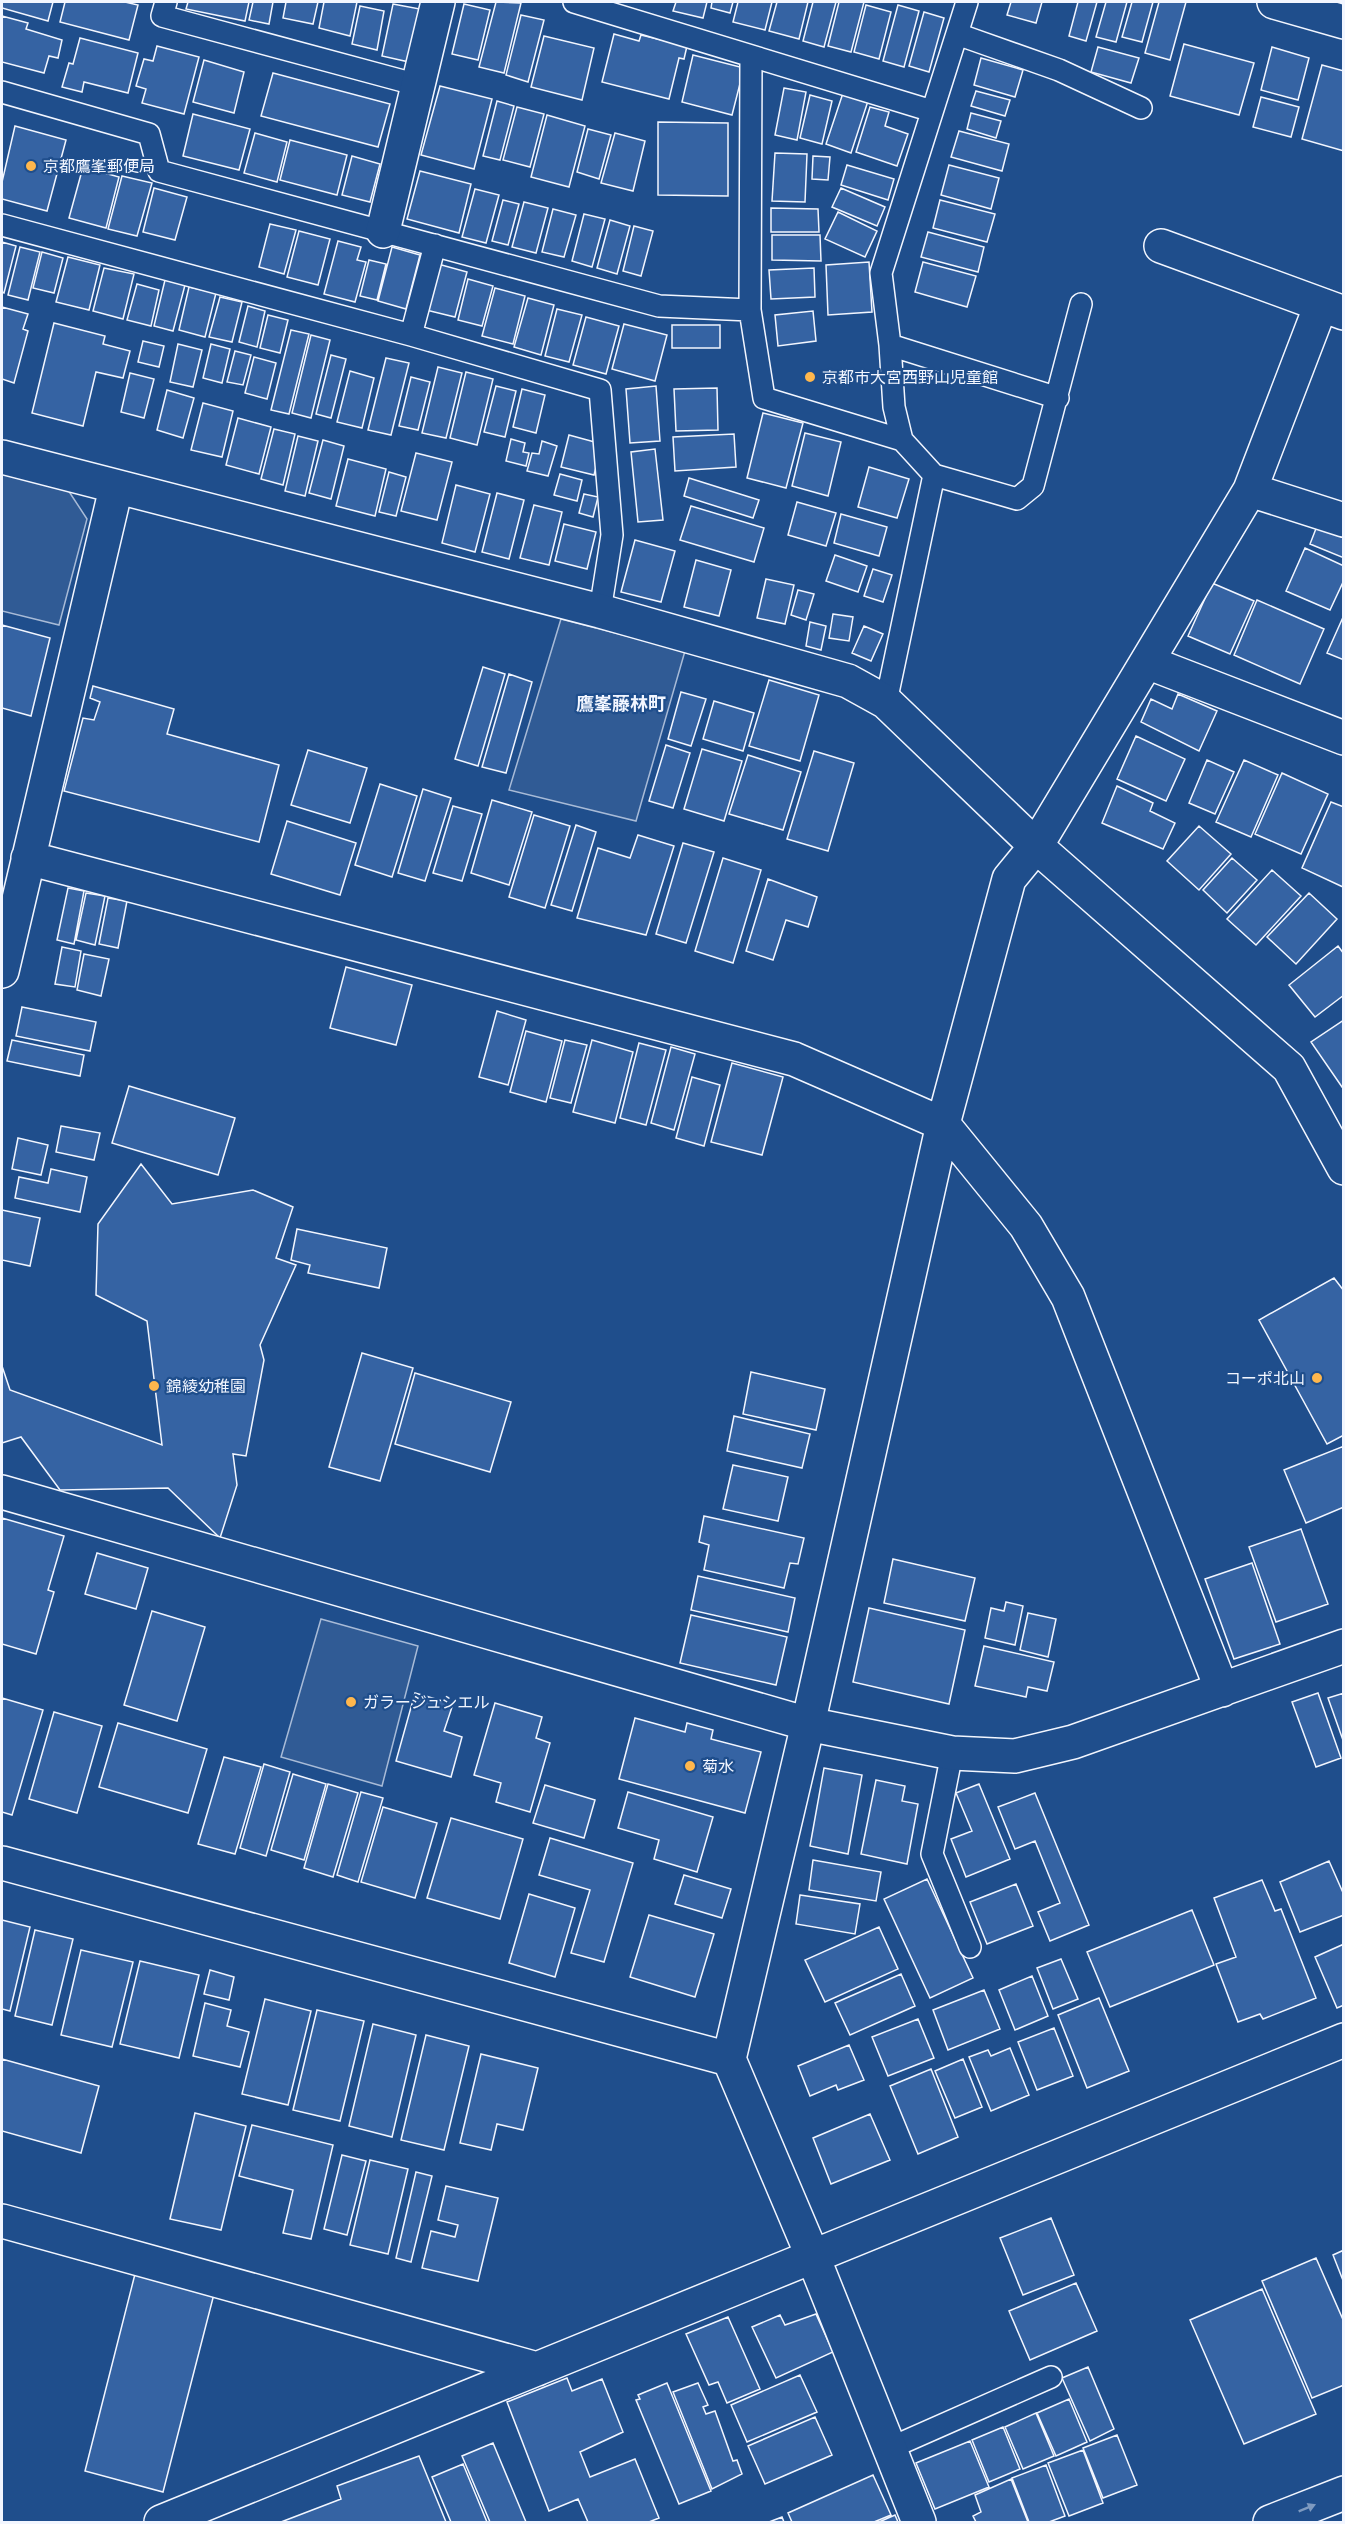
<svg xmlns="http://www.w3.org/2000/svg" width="1345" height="2524" font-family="'Roboto Condensed','Noto Sans JP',sans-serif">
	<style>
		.built { fill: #305b95; stroke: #a8bbd7; stroke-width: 1.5 }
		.building { fill: #3563a3; stroke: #f2f6ff; stroke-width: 1.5 }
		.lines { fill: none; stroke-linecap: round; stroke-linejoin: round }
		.lane-casing { stroke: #f2f6ff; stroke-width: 24 }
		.street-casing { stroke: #f2f6ff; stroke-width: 36 }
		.secondary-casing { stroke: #f2f6ff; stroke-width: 36 }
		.lane { stroke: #1f4e8c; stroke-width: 21 }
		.street { stroke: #1f4e8c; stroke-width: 33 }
		.secondary { stroke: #1f4e8c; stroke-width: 33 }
		.oneway { fill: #7e9ac0 }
		.poi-dot { fill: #ffb74d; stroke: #1f4e8c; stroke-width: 2 }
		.labels { text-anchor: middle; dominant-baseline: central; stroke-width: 4.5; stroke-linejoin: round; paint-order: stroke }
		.poi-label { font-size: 16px; fill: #f2f6ff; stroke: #1f4e8c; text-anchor: start }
		.neighbourhood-label { font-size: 18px; font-weight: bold; fill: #f2f6ff; stroke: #1f4e8c }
	</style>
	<rect width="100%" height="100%" fill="#1f4e8c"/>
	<!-- built -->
	<path class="built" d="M2,474L68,490L87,519L59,625L2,611Z
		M561,619L685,651L636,821L509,790Z
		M321,1619L418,1646L382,1786L281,1757Z"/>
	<!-- building -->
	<path class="building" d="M2,2H53L48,21L2,8Z
		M65,2H125L138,5L129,40L60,22Z
		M188,2H249L245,21L186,9Z
		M253,2H273L269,24L249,20Z
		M286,2H318L313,24L283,18Z
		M324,2H357L350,36L319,28Z
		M496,2L521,3L504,73L479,67Z
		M676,2H707L703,18L673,11Z
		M712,2H733L730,13L711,8Z
		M738,2H772L765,30L733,22Z
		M777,2H808L799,39L769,31Z
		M813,2H836L824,47L803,41Z
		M839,2H864L851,52L828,46Z
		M1011,2H1042L1036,23L1007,15Z
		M1078,2H1097L1086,41L1069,36Z
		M1106,2H1127L1116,42L1096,37Z
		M1132,2H1153L1142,42L1122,37Z
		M1159,2H1186L1170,60L1145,53Z
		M393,4L420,9L409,62L382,56Z
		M464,4L490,10L478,60L452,54Z
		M866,5L891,12L879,59L854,52Z
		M898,5L919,11L904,67L883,61Z
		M360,6L384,11L377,50L352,44Z
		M924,12L944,18L929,72L909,66Z
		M521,15L544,20L528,82L506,75Z
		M2,16L28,23L26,29L62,40L58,58L49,56L44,73L2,62Z
		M614,34L639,41L641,35L687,46L684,59L679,58L669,99L602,82Z
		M544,36L594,48L582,100L531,87Z
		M80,38L138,53L128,93L84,82L82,92L62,87L69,63L73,64Z
		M1184,44L1254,63L1239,115L1170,96Z
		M157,46L199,57L184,114L142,103L146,89L136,86L144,59L153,61Z
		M1098,47L1139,58L1131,83L1091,72Z
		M1272,47L1309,58L1298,100L1261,90Z
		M693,55L744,68L732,115L682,102Z
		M981,58L1023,70L1015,97L974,85Z
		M204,60L244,72L234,113L193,102Z
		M1322,65L1344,71V151L1302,139Z
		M273,73L390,104L378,147L261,116Z
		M440,86L492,99L474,169L421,155Z
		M784,88L806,92L797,140L775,135Z
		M976,91L1010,100L1005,116L971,106Z
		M843,93L868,101L851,153L826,144Z
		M810,95L832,101L822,144L800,138Z
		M1261,97L1299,107L1291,137L1253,127Z
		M497,101L514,106L500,160L483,156Z
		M517,107L544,114L530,167L503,160Z
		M870,107L889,112L885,126L908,134L897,166L856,152Z
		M971,113L1001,121L996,138L967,129Z
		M193,114L250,129L239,170L183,156Z
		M547,115L585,126L569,187L531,177Z
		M658,122L728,123V196L658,195Z
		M15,126L66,140L47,211L2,199V182Z
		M588,129L611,135L599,179L577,172Z
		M959,131L1009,144L1002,171L951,157Z
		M255,133L287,142L277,182L244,173Z
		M615,133L645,141L633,191L601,183Z
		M290,140L347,155L337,195L280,180Z
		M775,153L807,154L805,202L772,201Z
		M352,156L380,164L370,202L342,195Z
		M813,156L830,157L828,180L812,179Z
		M847,165L894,179L888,200L841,185Z
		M949,165L999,178L991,209L941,195Z
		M83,167L119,177L106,228L69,218Z
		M420,171L471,184L459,233L407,219Z
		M122,176L152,183L137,236L108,229Z
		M154,188L187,197L175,240L143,232Z
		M841,188L885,207L877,226L832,207Z
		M475,189L499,195L486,243L462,237Z
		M503,200L519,204L508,245L492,241Z
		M940,200L995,214L987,242L933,228Z
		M524,202L548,208L536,253L512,247Z
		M771,208L818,209L819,232H771Z
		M553,209L576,215L564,257L542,252Z
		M838,212L877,231L865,257L825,239Z
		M584,214L605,219L592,267L572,261Z
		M610,220L630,226L617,274L597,268Z
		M270,224L296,230L284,274L259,267Z
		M634,226L653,231L641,276L623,271Z
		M299,231L330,239L318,285L287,277Z
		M928,232L984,247L978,272L921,257Z
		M772,235H820L821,261L772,260Z
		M338,241L361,247L357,260L366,262L355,302L324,294Z
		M2,242L16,246L4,293L2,292Z
		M20,247L40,252L28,300L8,295Z
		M392,247L420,255L406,309L378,301Z
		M42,252L63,258L54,293L33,288Z
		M68,257L100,265L89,310L56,302Z
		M369,260L386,264L377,300L360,296Z
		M869,262L872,312L828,315L826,265Z
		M923,262L976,276L967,307L915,292Z
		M438,264L467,272L455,317L426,310Z
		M104,268L134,274L123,319L93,311Z
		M814,268L815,297L771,299L769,270Z
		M468,279L493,286L482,326L458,320Z
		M165,280L185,285L173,331L154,326Z
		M137,284L159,290L151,326L127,320Z
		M189,287L216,293L205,337L179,330Z
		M495,288L525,296L513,344L482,336Z
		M220,297L242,302L232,342L209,337Z
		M528,298L554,305L541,355L514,347Z
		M248,306L265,311L257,347L239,342Z
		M2,307L28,314L23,329L28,331L14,383L2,379Z
		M557,309L582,315L569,362L545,356Z
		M813,311L816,341L778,346L775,315Z
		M268,315L288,320L280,353L260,348Z
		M586,317L619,326L606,374L573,365Z
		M54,323L105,336L103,344L130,351L123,378L96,372L83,426L32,413Z
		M624,324L667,335L655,381L612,369Z
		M672,325H720V348H672Z
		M291,330L309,334L289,414L271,410Z
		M311,335L330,340L311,418L292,413Z
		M143,341L164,346L159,367L138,362Z
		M178,344L202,350L193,387L170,382Z
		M211,344L230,349L222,383L203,378Z
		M235,351L251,355L243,385L227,382Z
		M331,355L346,359L331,418L316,414Z
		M254,357L276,363L267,399L245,393Z
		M386,358L409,363L391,435L368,430Z
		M438,367L462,373L446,438L422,433Z
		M350,371L374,378L362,428L337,422Z
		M466,372L493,379L477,445L450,438Z
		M130,373L154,379L144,418L121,412Z
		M411,377L430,382L418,430L399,426Z
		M496,386L516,391L505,437L484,432Z
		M656,386L660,441L630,443L626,389Z
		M717,388L718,430L676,431L674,389Z
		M522,389L545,395L536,433L513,427Z
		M167,390L194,398L183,438L157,430Z
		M203,403L233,411L222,457L191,450Z
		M763,413L803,423L786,488L747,478Z
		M238,418L271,427L259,474L226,465Z
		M274,429L295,434L283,485L261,479Z
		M805,433L841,442L828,496L792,486Z
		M734,434L736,467L675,471L673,437Z
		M569,435L602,444L594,475L561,467Z
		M298,436L318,441L305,496L285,491Z
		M511,439L525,443L523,452L529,453L526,466L506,461Z
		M323,440L344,446L331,499L309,493Z
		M542,441L557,446L548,476L527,471L532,453L539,454Z
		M655,449L663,520L638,522L631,452Z
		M416,453L452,462L437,520L401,511Z
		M348,459L386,469L375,516L336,506Z
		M869,467L909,479L897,518L858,507Z
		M389,472L406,477L396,516L379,512Z
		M560,474L582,480L577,501L554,495Z
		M689,478L759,500L753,518L684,496Z
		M456,485L490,494L475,552L442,543Z
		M497,493L524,500L509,559L482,552Z
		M584,494L598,497L593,517L579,513Z
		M797,502L836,513L826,546L788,535Z
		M534,505L562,512L549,565L520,558Z
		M691,506L764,528L754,562L680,540Z
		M841,514L887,527L879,556L834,543Z
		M564,524L596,532L587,569L555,561Z
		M1317,526L1344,538V558L1310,544Z
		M635,540L675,551L661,602L621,592Z
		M1305,548L1344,566V580L1330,610L1286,591Z
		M835,555L867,566L858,592L826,581Z
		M696,560L731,570L719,616L684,607Z
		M873,569L892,575L883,602L864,596Z
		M766,579L794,585L785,624L757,618Z
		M1212,583L1254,601L1230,654L1188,636Z
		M798,590L814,594L806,620L791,615Z
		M1257,600L1324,629L1300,684L1234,655Z
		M833,614L853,617L849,641L829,638Z
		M1344,615V660L1327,653Z
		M810,622L826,626L821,650L806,646Z
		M2,625L50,638L31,716L2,708Z
		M864,626L883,634L871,661L852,653Z
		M483,667L505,674L478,766L455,759Z
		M509,674L532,682L506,773L482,767Z
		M769,680L819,695L800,761L749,746Z
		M93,686L174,709L167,734L279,765L259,842L64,791L83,718L94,720L100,702L90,698Z
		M681,692L706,699L691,746L668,739Z
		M1178,694L1217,711L1199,751L1141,722L1151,699L1172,709Z
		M714,701L754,713L743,751L703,739Z
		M1136,736L1185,759L1166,801L1117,779Z
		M666,745L690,753L673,808L649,801Z
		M702,749L742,761L724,821L684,809Z
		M308,750L367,768L350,823L291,805Z
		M814,751L854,763L828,851L787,839Z
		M748,755L801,772L783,830L729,814Z
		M1207,760L1234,772L1215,814L1189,803Z
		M1244,760L1278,775L1251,837L1216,822Z
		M1282,773L1328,794L1301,854L1255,834Z
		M380,784L417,796L392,877L355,865Z
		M1117,786L1153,803L1150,811L1175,823L1163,849L1102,823Z
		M423,789L451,798L425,881L398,873Z
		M492,800L532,812L509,885L471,873Z
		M1331,802L1344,807L1343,887L1302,868Z
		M453,806L482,814L462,881L433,873Z
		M534,815L570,826L545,908L509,897Z
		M287,821L356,843L340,895L271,874Z
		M576,825L596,832L572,911L551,905Z
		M1199,826L1231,854L1199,890L1167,861Z
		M638,835L674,846L646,935L577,918L598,848L630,858Z
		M683,843L714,852L686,943L656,934Z
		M723,858L761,870L733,963L695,951Z
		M1232,858L1257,880L1227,913L1203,890Z
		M1272,870L1301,896L1256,945L1227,919Z
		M768,879L817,897L808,927L786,920L773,960L746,951Z
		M68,888L84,891L74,944L57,940Z
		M86,893L105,896L95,945L76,940Z
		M1309,893L1337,919L1296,964L1267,937Z
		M108,898L127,901L118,948L99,944Z
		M1338,946L1344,954V995L1315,1017L1289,985Z
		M62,947L81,951L75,987L55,984Z
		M84,954L109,959L101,996L77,990Z
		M346,967L412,985L396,1045L330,1028Z
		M22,1007L96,1022L90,1051L16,1036Z
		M497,1011L526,1020L508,1085L479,1077Z
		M1344,1020V1086L1342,1087L1311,1042Z
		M526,1031L562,1041L546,1102L510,1092Z
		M12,1040L84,1055L80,1076L7,1061Z
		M565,1040L587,1045L571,1103L550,1098Z
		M592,1040L633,1052L615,1123L573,1112Z
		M639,1043L666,1050L646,1125L620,1118Z
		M671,1047L695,1054L674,1130L651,1123Z
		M732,1063L783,1077L762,1155L711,1142Z
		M692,1077L720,1085L704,1146L676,1138Z
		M129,1086L235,1118L218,1175L112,1143Z
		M61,1126L100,1133L94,1160L56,1152Z
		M18,1138L48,1145L41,1175L12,1169Z
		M141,1164L172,1204L253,1190L293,1207L276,1258L296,1265L260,1345L264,1360L246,1456L233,1454L237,1485L220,1538L168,1488L60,1490L21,1437L2,1443V1366L10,1390L162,1445L147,1321L96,1295L98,1224Z
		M51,1169L87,1177L80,1212L15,1198L19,1177L48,1183Z
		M2,1210L40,1218L30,1266L2,1260Z
		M297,1229L387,1248L379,1288L308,1273L310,1265L291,1260Z
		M1334,1278L1344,1291V1435L1327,1444L1259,1320Z
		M362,1353L413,1368L380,1481L329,1467Z
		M751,1372L825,1389L816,1430L743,1414Z
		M415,1373L511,1402L490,1472L395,1444Z
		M734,1416L810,1434L802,1468L727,1451Z
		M1344,1446V1507L1306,1523L1284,1470Z
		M733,1465L788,1477L778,1521L723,1509Z
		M704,1516L804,1538L798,1564L790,1563L784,1588L704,1570L709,1545L699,1542Z
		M2,1518L64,1536L48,1590L54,1592L36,1654L2,1644Z
		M1301,1529L1328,1604L1276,1622L1249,1547Z
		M97,1553L148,1568L136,1609L85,1594Z
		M893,1559L975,1578L965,1621L884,1603Z
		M1252,1563L1280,1644L1234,1659L1205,1579Z
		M698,1576L795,1598L788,1632L691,1610Z
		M1006,1602L1023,1606L1015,1645L985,1638L991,1608L1004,1611Z
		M869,1608L965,1630L949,1704L853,1682Z
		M152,1611L205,1627L177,1721L124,1705Z
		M1028,1613L1056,1619L1048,1657L1020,1650Z
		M691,1615L787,1637L776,1685L680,1663Z
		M984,1646L1054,1662L1047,1691L1028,1687L1026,1697L975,1686Z
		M415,1693L453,1704L444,1731L462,1737L451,1777L396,1761Z
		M1318,1693L1341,1758L1316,1767L1292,1702Z
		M1344,1693V1743L1328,1698Z
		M2,1698L43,1710L12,1815L2,1812Z
		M495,1703L542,1717L536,1738L550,1743L530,1812L496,1802L501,1783L474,1775Z
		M54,1712L102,1726L77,1813L29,1799Z
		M635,1718L685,1732L687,1723L713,1730L711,1739L761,1752L745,1813L619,1779Z
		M118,1723L207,1749L188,1813L99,1787Z
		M224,1757L261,1767L235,1854L198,1844Z
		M264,1764L290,1772L266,1856L240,1848Z
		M824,1768L862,1775L848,1854L810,1846Z
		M293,1774L326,1784L304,1860L271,1850Z
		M876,1780L905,1786L902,1801L918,1804L907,1864L861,1854Z
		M328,1784L358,1793L333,1877L304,1868Z
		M979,1784L1010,1859L966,1877L951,1839L972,1831L956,1793Z
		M545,1785L595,1800L584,1838L533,1823Z
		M361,1792L383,1798L358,1882L337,1875Z
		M628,1792L713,1817L697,1872L654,1859L659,1840L618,1828Z
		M1035,1793L1089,1925L1050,1941L1038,1912L1060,1903L1035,1841L1015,1849L998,1807Z
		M383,1807L437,1823L415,1898L361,1882Z
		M451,1818L523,1839L500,1919L427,1898Z
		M550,1838L633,1863L604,1962L571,1953L590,1890L539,1875Z
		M813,1860L881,1872L876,1901L809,1890Z
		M1329,1861L1344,1895V1915L1300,1932L1280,1882Z
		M684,1875L731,1889L722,1918L675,1904Z
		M927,1879L973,1978L930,1998L884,1899Z
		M1262,1880L1275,1911L1281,1909L1316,1998L1263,2019L1260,2014L1238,2022L1216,1964L1236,1957L1214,1898Z
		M1016,1884L1033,1926L987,1944L970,1902Z
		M529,1894L575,1908L555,1977L509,1963Z
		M800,1895L860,1904L855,1934L796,1924Z
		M1192,1910L1214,1965L1110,2007L1087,1952Z
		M649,1915L714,1934L695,1997L630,1977Z
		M2,1920L30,1927L10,2011L2,2009Z
		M879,1927L898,1969L825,2002L805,1960Z
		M35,1930L73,1939L52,2025L15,2016Z
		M1344,1944V2005L1337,2008L1315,1957Z
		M81,1950L133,1962L112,2047L61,2035Z
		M1061,1959L1078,1999L1053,2009L1037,1968Z
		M140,1961L199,1975L179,2058L120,2044Z
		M210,1970L234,1977L229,2000L204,1994Z
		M901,1974L915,2006L850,2035L835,2003Z
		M1032,1976L1048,2016L1015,2030L999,1990Z
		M984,1990L1000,2029L948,2050L933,2010Z
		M1099,1998L1129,2071L1087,2088L1058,2015Z
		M265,1999L311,2011L288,2105L242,2094Z
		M205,2003L231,2010L227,2026L249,2032L240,2067L193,2056Z
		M317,2010L364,2021L340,2121L293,2110Z
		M918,2019L934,2058L888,2076L872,2037Z
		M373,2024L416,2035L392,2137L349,2126Z
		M1054,2028L1073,2076L1037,2090L1018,2042Z
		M426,2035L469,2046L444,2150L401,2140Z
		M849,2045L864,2080L838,2090L836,2085L810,2096L798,2066Z
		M1010,2048L1029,2095L991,2111L969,2057L988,2050L991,2056Z
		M481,2054L538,2068L523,2130L497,2124L491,2150L460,2143Z
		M2,2059L99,2086L81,2153L2,2131Z
		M963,2059L982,2107L955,2118L935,2071Z
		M931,2069L958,2137L918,2154L890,2086Z
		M195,2113L246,2126L221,2230L170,2219Z
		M870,2114L890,2160L831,2184L813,2138Z
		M252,2125L333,2145L311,2239L283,2233L293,2190L239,2176Z
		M342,2155L366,2161L347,2235L324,2229Z
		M370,2160L408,2169L388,2254L350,2245Z
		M416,2172L432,2176L411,2262L396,2258Z
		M446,2186L498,2198L478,2281L422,2268L431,2231L455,2237L458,2225L438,2220Z
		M1051,2218L1074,2275L1023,2295L1000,2238Z
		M1344,2250V2283L1333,2255Z
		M1316,2258L1344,2322V2385L1312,2398L1262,2281Z
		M135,2274L214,2294L163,2492L85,2471Z
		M1076,2283L1097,2331L1030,2360L1009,2311Z
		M1262,2289L1316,2414L1244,2444L1190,2320Z
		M816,2314L833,2352L776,2378L752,2327L780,2315L785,2325Z
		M728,2317L760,2389L727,2403L718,2382L709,2385L686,2334Z
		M1088,2367L1114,2429L1090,2441L1062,2378Z
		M800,2375L817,2412L747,2442L731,2405Z
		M567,2378L572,2391L602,2379L623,2432L580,2452L590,2477L635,2459L659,2518L649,2522H588L578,2499L549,2511L507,2402Z
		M667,2383L711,2491L679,2504L636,2400L640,2399L638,2395Z
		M698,2383L708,2405L703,2407L706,2414L715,2411L733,2461L737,2460L742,2474L712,2489L673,2392Z
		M1069,2399L1087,2442L1056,2456L1037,2413Z
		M1036,2413L1054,2456L1023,2469L1005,2427Z
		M815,2417L832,2455L765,2484L748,2446Z
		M1003,2427L1020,2469L989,2482L972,2440Z
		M1117,2435L1137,2485L1103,2498L1083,2448Z
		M970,2441L989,2487L935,2509L916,2463Z
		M493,2443L526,2522H490L462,2456Z
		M1083,2450L1103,2503L1069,2516L1048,2463Z
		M419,2456L446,2522H281L341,2499L337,2486Z
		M463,2464L487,2522H451L432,2477Z
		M1046,2465L1065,2516L1049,2522H1029L1012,2478Z
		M873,2475L891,2515L874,2522H792L788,2513Z
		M1011,2479L1028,2522H976L973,2516L981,2512L975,2495Z
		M895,2515L898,2522H879Z
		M782,2517L784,2522H769Z"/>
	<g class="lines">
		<!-- lane casing -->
		<g class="lane-casing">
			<path id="lane" d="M166,2L162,16L418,85
				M574,2L932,111
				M957,34L1059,70L1141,108
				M751,58L750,310L764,398L902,440
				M2,92L149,134L159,171L659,306L750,310
				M2,225L411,335L600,390L612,535L600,611
				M411,335L435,245
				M890,345L1058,398
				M934,475L1017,499L1033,486L1081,304
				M886,702L934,475L902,440L894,407L890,345L881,273L967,2
				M952,1753L932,1854L970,1947
				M888,2449L1051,2377"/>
		</g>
		<!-- street casing -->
		<g class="street-casing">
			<path id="street" d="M1274,2L1344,22
				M383,231L438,2
				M1161,246L1344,313
				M2,457L600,611L848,681L886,702L1036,846L1289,1068L1344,1168
				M1250,490L1344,520
				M1147,662L1344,738
				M28,858L794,1059L943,1124L1026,1226L1068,1297L1222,1690
				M2,971L116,488
				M2,1492L808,1724L952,1753L1015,1756L1073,1742L1344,1646
				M2,1863L729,2059
				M2,2221L537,2369
				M161,2522L1344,2040
				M919,2522L813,2257L729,2059L808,1724L943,1124L1009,879L1036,846L1250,490L1321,305"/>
		</g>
		<!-- secondary casing -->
		<g class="secondary-casing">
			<path id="secondary" d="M1270,2522L1344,2493"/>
		</g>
		<!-- lane -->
		<use href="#lane" class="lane"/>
		<!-- street -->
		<use href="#street" class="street"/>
		<!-- secondary -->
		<use href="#secondary" class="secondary"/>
	</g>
	<!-- one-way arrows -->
	<defs><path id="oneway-solid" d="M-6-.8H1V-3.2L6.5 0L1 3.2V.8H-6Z" transform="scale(1.5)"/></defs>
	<use class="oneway" href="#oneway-solid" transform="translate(1307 2508) rotate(-22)"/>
	<!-- markers -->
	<g class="poi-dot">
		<circle cx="31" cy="166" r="6"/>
		<circle cx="810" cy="377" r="6"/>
		<circle cx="1317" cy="1378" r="6"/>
		<circle cx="154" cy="1386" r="6"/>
		<circle cx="351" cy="1702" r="6"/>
		<circle cx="690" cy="1766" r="6"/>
	</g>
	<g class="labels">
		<!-- poi labels -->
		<g class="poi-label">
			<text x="43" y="166">京都鷹峯郵便局</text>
			<text x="822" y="377">京都市大宮西野山児童館</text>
			<text x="1305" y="1378" text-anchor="end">コーポ北山</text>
			<text x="166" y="1386">錦綾幼稚園</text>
			<text x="363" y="1702">ガラージュシエル</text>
			<text x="702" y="1766">菊水</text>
		</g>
		<!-- neighbourhood labels -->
		<g class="neighbourhood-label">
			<text x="621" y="703">鷹峯藤林町</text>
		</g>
	</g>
	<!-- border -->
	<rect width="1345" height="2524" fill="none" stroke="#f2f6ff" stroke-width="6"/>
</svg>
